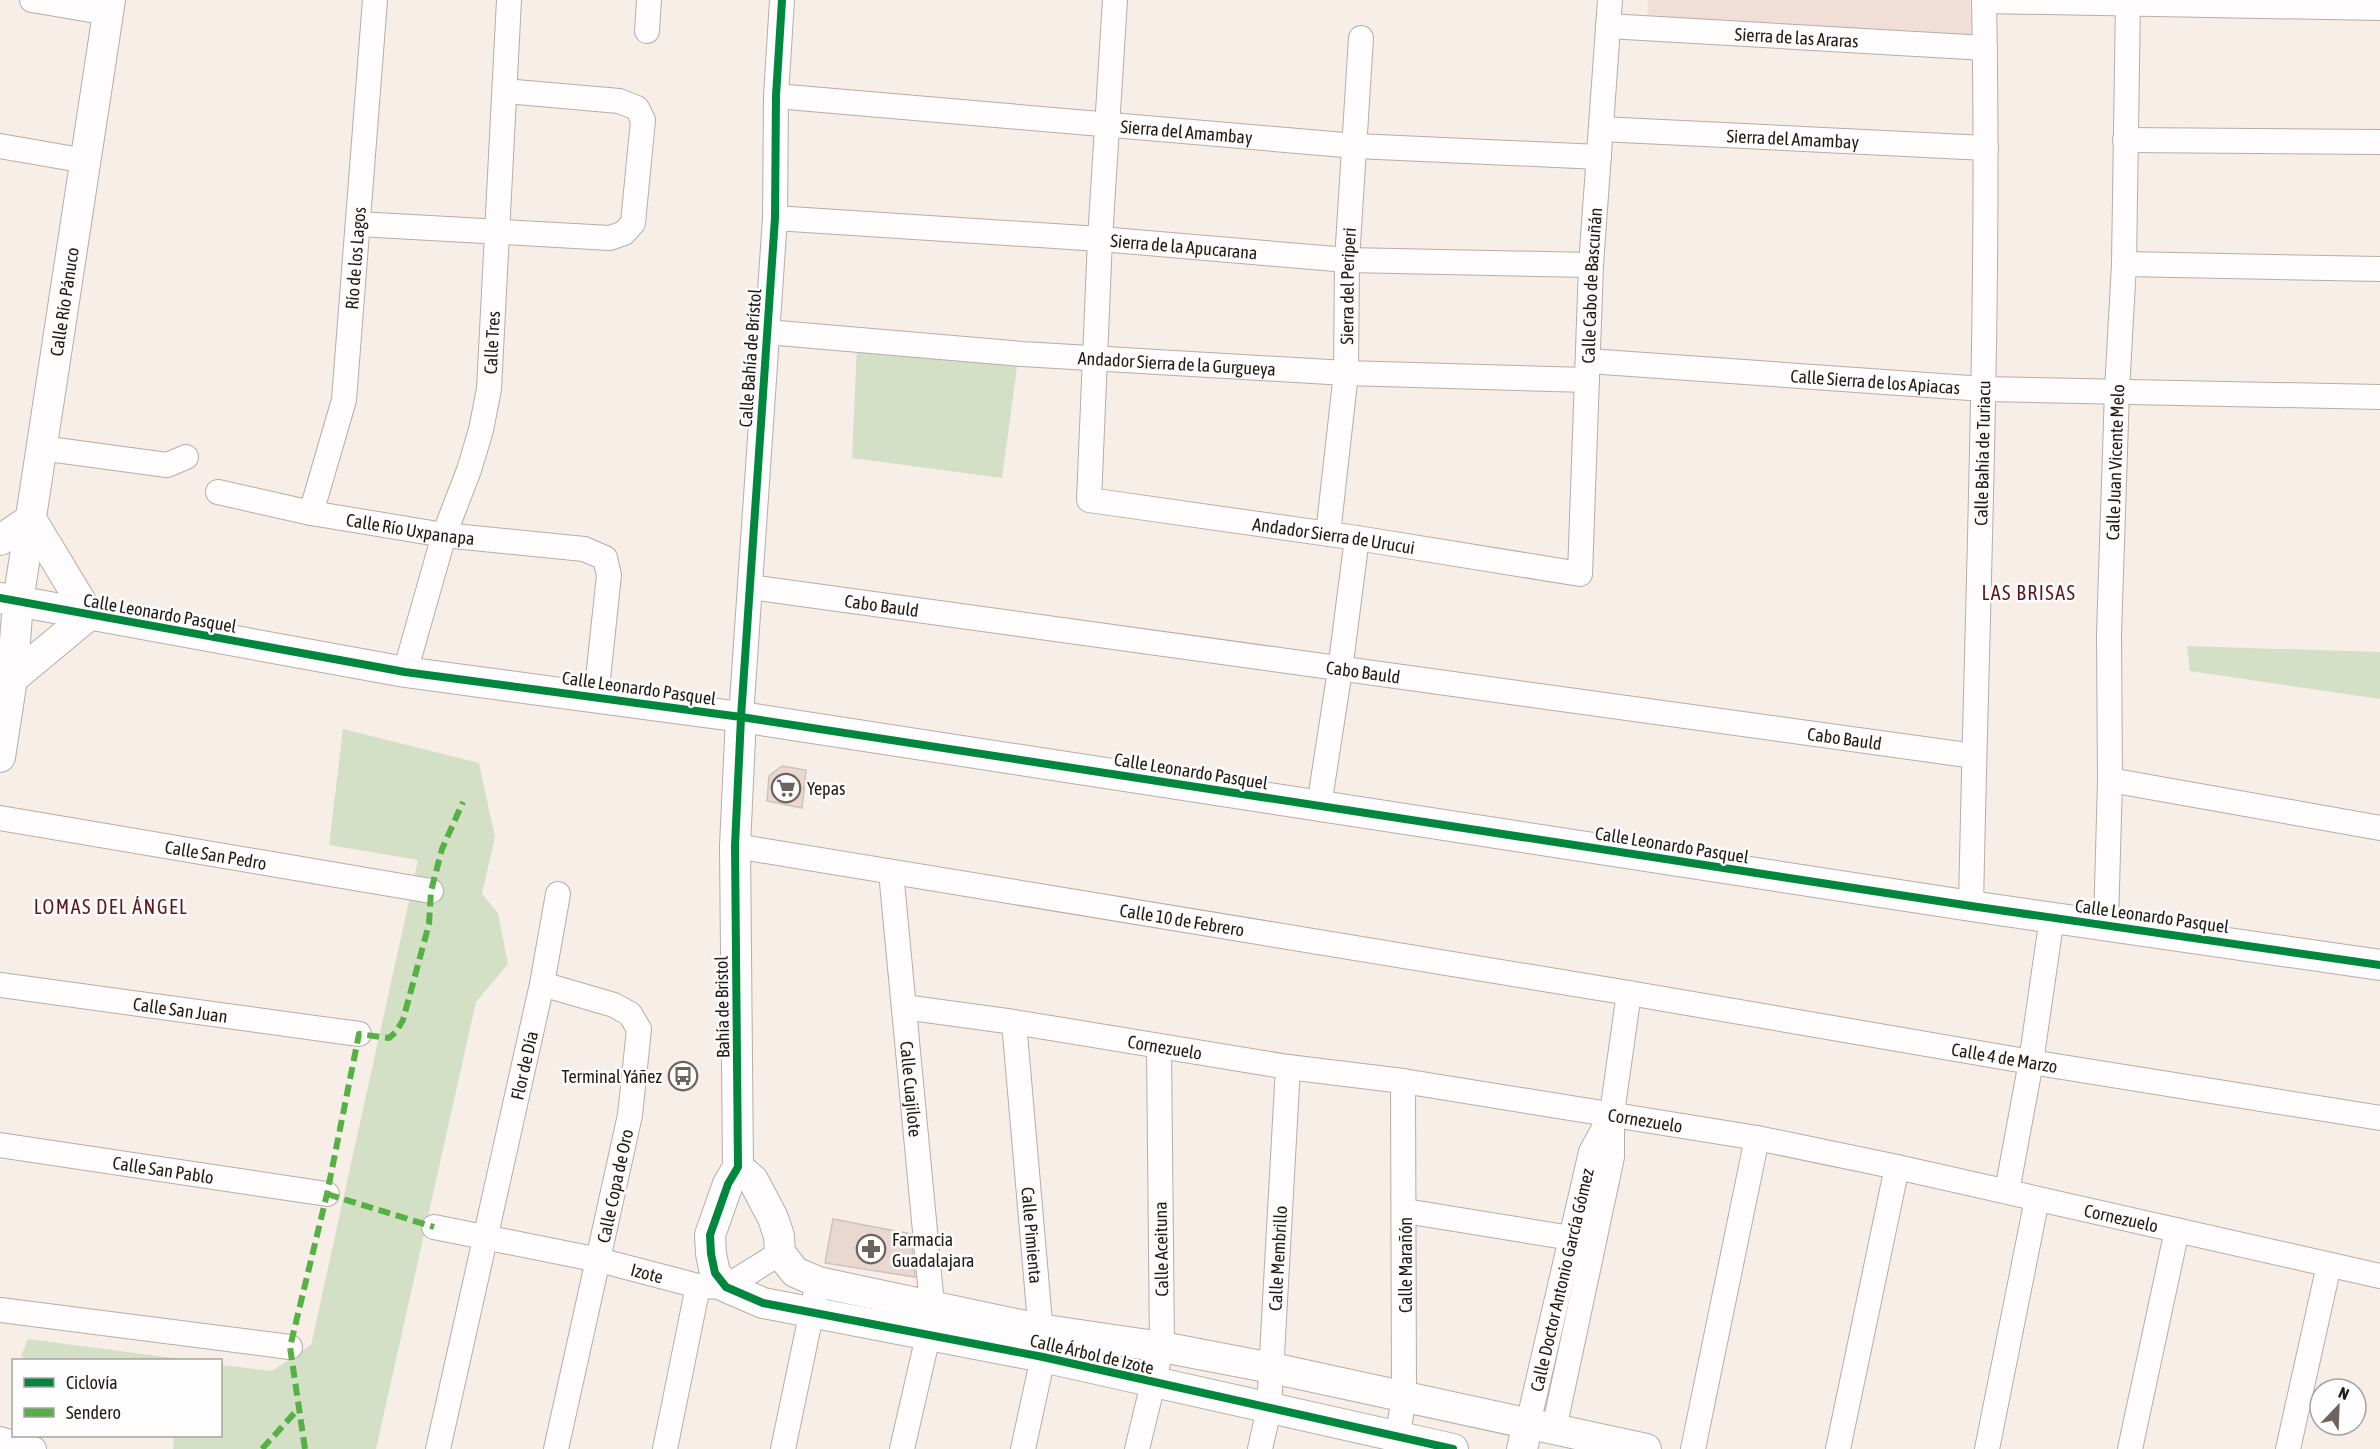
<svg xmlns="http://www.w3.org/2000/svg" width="2380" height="1449" font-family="'Asap Condensed',sans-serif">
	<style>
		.education { fill: #f0ded7 }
		.green { fill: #d3e0c5 }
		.building { fill: #e9d7d1; stroke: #cec3bf; stroke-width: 1.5 }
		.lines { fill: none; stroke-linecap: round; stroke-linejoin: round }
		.minor-casing { stroke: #b7ada8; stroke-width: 26 }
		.tertiary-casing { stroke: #b7ada8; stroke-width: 32 }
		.minor { stroke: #fefcfc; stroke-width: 24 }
		.tertiary { stroke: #fefcfc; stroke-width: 30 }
		.quiet { stroke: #55b144; stroke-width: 6; stroke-dasharray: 12 6; stroke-linecap: butt }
		.cycleway-casing { stroke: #fdfdfd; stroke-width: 11 }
		.cycleway { stroke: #00873e; stroke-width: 8 }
		.labels { text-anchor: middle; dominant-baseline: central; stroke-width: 5; stroke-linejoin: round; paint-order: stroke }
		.street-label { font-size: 18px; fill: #241a14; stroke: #fdfdfd }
		.poi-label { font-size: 18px; fill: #241a14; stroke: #fdfdfd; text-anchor: start }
		.neighbourhood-label { font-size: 20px; letter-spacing: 1.5px; fill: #5d181c; stroke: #fdfdfd }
	</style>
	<rect width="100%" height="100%" fill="#f8eee8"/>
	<!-- education -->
	<path class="education" d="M1648,0H1970L1972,39L1647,20Z"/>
	<!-- green -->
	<path class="green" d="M857,344L1018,360L1002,478L852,458Z
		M2187,646L2380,652V699L2190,671Z
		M343,729L479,763L495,837L482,894L498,913L508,964L476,1002L376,1449H173L174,1436H220L221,1365L272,1371L311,1345L418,860L329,845Z
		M28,1339L189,1360H28L21,1356Z"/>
	<!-- building -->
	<path class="building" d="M782,766L806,770L802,808L767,801L769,776Z
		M833,1219L911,1234L915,1277L825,1263Z"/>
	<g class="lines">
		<!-- minor casing -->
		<g class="minor-casing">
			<g id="minor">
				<path d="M32,0L108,13"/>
				<path id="s1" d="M1115,0L1100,239L1089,500L1357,538L1580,574L1591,265L1610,0"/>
				<path d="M1984,1L2380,8"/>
				<path id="s2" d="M1608,26L1985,48"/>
				<path d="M647,31L649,0"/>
				<path id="s3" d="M776,96L1356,146L1599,157"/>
				<path id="s4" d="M1601,129L1986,148"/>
				<path d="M2125,140L2380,142"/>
				<path d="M0,146L86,161"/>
				<path id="s5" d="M775,218L1100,239L1347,260L1591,265"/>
				<path d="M359,224L610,238L624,233L633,223L643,120L637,108L619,101L505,91"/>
				<path d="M2124,264L2380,269"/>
				<path id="s6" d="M767,332L1022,354L1346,373L1587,380"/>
				<path id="s7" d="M1588,361L1984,389L2380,397"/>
				<path d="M41,448L167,465L186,457"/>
				<path id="s8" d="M218,492L311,513L444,535L584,549L605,558L609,575L596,697"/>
				<path id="s9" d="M311,513L344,400L375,0"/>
				<path id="s10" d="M1328,534L1346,373L1347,260L1361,38"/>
				<path id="s11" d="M751,587L1974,756"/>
				<path id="s12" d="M405,672L444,535L469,470L481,430L489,389L509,0"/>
				<path d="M741,717L775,218L776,96L782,0"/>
				<path d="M2110,780L2380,828"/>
				<path d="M1319,806L1340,670L1357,538"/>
				<path id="s13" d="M0,818L431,891"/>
				<path id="s14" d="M735,846L1629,993L2031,1062L2380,1118"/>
				<path id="s15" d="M891,872L932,1305"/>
				<path id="s16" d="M1971,906C1977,604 1990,302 1984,0"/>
				<path id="s17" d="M2106,924L2110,780L2109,634L2117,391L2124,264L2128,0"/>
				<path d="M542,984L614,1005L630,1014L639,1029L630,1115L556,1449"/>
				<path id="s18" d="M0,985L359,1034"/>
				<path id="s19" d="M904,1007L1014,1022L1288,1067L1403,1081L1757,1138L1897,1167L2380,1276"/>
				<path id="s20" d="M1014,1022L1043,1357L1023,1449"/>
				<path id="s21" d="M0,1145L327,1194"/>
				<path d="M2007,1191L2031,1062L2052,917"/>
				<path d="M1405,1211L1571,1238"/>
				<path id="s22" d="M434,1227L599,1260L698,1286L726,1287L780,1253"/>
				<path d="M0,1310L290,1347"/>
				<path id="s23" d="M1528,1424L1591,1152L1611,1115"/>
				<path d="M1554,1429L1612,1157V1113L1629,993"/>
				<path d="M0,1439L34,1449"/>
				<path id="s24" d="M438,1449L542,984L558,894"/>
				<path d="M665,1449L698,1286"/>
				<path d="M783,1449L815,1296"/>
				<path d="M902,1449L928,1336"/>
				<path d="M1137,1449L1162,1347L1159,1047"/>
				<path id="s25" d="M1260,1449L1269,1409L1288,1067"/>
				<path d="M1396,1449L1404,1395L1403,1081"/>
				<path d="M1693,1449L1757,1138"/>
				<path d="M1838,1449L1897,1167"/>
				<path d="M1987,1449L2037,1199"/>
				<path d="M2130,1449L2177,1230"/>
				<path d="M2288,1449L2329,1265"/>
			</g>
		</g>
		<!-- tertiary casing -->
		<g class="tertiary-casing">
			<g id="tertiary">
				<path d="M0,540L31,519L89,615L12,679L5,670"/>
				<path d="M0,598L405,672L741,717L1971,906L2380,965"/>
				<path d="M741,717L735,846L738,1167L728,1184L710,1235L711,1254L715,1273L726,1287L763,1303L1043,1357L1453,1449"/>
				<path id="s26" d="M0,757L12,679L18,602L110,0"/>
				<path d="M738,1167L753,1180L773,1218L779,1236L780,1253L795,1272L818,1282L1039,1329L1162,1347L1272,1368L1646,1449"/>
				<path d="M1522,1449L1528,1424"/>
			</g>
		</g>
		<!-- minor -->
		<use href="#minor" class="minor"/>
		<!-- tertiary -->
		<use href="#tertiary" class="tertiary"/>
		<!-- quiet -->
		<path class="quiet" d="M327,1194L434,1227
			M262,1449L299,1408
			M305,1449L290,1347L327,1194L359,1034L389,1038L396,1032L403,1020L429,924L431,891L442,849L463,802"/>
		<!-- cycleway casing -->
		<g class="cycleway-casing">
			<path id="cycleway" d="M782,0L776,96L775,218L741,717L735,846L738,1167L728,1184L710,1235L711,1254L715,1273L726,1287L763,1303L1043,1357L1453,1449
				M0,598L405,672L741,717L1971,906L2380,965"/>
		</g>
		<!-- cycleway -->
		<use href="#cycleway" class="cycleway"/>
	</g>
	<!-- icons -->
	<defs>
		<g id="supermarket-ring" transform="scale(1.5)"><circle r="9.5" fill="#fdfdfd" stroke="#6e645e" stroke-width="1.5"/><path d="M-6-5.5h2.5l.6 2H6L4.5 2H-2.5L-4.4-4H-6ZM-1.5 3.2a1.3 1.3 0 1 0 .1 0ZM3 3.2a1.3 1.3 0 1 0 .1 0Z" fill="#6e645e"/></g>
		<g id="bus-ring" transform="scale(1.5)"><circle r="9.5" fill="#fdfdfd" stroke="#6e645e" stroke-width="1.5"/><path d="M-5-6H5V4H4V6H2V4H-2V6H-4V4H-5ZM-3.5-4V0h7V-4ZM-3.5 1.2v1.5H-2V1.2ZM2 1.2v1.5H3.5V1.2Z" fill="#6e645e"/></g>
		<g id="pharmacy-ring" transform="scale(1.5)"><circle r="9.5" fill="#fdfdfd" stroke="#6e645e" stroke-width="1.5"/><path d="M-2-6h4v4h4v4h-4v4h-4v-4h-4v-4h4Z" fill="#6e645e"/></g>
	</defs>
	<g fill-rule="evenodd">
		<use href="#supermarket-ring" x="786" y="788"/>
		<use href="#bus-ring" x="683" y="1076"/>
		<use href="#pharmacy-ring" x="871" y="1249"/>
	</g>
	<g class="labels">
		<!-- street labels -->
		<g class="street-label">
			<text stroke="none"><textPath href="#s2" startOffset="189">Sierra de las Araras</textPath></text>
			<text stroke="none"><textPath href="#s3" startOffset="412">Sierra del Amambay</textPath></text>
			<text stroke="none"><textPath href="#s4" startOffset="192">Sierra del Amambay</textPath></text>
			<text stroke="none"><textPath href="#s5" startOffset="410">Sierra de la Apucarana</textPath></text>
			<text stroke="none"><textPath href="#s9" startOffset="260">Río de los Lagos</textPath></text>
			<text stroke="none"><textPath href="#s10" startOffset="249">Sierra del Periperi</textPath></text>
			<text stroke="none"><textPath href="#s1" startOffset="1286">Calle Cabo de Bascuñán</textPath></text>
			<text stroke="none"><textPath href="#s26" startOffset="460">Calle Río Pánuco</textPath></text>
			<text stroke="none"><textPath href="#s12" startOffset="342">Calle Tres</textPath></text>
			<text transform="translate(750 358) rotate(-86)">Calle Bahía de Brístol</text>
			<text stroke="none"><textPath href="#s6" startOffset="411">Andador Sierra de la Gurgueya</textPath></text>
			<text stroke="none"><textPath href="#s7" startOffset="288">Calle Sierra de los Apiacas</textPath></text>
			<text stroke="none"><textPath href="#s16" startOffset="453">Calle Bahía de Turiacu</textPath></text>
			<text stroke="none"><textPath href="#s17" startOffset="462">Calle Juan Vicente Melo</textPath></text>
			<text stroke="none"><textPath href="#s8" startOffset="196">Calle Río Uxpanapa</textPath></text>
			<text stroke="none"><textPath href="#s1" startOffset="748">Andador Sierra de Urucui</textPath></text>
			<text stroke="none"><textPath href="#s11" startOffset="132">Cabo Bauld</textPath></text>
			<text transform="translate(160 613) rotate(10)">Calle Leonardo Pasquel</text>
			<text stroke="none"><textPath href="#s11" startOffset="618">Cabo Bauld</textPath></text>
			<text transform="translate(639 688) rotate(8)">Calle Leonardo Pasquel</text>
			<text stroke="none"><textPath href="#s11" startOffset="1104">Cabo Bauld</textPath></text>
			<text transform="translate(1191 771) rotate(9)">Calle Leonardo Pasquel</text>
			<text transform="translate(1672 845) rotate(9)">Calle Leonardo Pasquel</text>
			<text stroke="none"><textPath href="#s13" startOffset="219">Calle San Pedro</textPath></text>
			<text transform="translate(2152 916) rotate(8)">Calle Leonardo Pasquel</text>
			<text stroke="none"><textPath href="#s14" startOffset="453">Calle 10 de Febrero</textPath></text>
			<text transform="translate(722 1007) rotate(-91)">Bahía de Bristol</text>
			<text stroke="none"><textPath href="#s18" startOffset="182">Calle San Juan</textPath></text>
			<text stroke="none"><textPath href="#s19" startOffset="264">Cornezuelo</textPath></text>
			<text stroke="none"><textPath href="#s14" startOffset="1287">Calle 4 de Marzo</textPath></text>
			<text stroke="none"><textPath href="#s24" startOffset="393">Flor de Día</textPath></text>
			<text stroke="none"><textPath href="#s15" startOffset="218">Calle Cuajilote</textPath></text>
			<text stroke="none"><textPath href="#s19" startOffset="750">Cornezuelo</textPath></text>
			<text stroke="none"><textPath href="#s21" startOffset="165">Calle San Pablo</textPath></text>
			<text transform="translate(615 1186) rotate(-78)">Calle Copa de Oro</text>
			<text stroke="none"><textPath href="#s19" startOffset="1236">Cornezuelo</textPath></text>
			<text stroke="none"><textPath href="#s20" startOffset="214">Calle Pimienta</textPath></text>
			<text transform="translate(1161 1249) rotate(-91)">Calle Aceituna</text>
			<text stroke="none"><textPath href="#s25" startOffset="192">Calle Membrillo</textPath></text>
			<text transform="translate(1405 1265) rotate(-90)">Calle Marañón</text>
			<text stroke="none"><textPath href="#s22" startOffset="218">Izote</textPath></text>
			<text stroke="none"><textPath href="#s23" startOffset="148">Calle Doctor Antonio García Gómez</textPath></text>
			<text transform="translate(1092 1354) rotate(13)">Calle Árbol de Izote</text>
		</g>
		<!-- poi labels -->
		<g class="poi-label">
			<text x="807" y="788">Yepas</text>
			<text x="662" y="1076" text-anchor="end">Terminal Yáñez</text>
			<text x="892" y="1239">Farmacia<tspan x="892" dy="21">Guadalajara</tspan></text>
		</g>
		<!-- neighbourhood labels -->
		<g class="neighbourhood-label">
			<text x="2029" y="592">LAS BRISAS</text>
			<text x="111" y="906">LOMAS DEL ÁNGEL</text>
		</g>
	</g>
	<!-- legend -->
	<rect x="12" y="1359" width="210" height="78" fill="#fdfdfd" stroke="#a6a2a0" stroke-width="1.5"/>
	<rect x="24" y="1378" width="30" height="9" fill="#00873e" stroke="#a6a2a0" stroke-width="1.5"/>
	<text x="66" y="1389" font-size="18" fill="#241a14">Ciclovía</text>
	<rect x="24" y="1408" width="30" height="9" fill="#55b144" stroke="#a6a2a0" stroke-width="1.5"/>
	<text x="66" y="1419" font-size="18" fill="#241a14">Sendero</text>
	<!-- north arrow -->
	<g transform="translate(2338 1407) rotate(23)"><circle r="28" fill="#fdfdfd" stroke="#a6a2a0" stroke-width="1.5"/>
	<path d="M0-4.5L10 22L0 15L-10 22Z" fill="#6e645e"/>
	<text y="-9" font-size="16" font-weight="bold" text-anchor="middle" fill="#241a14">N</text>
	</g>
</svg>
